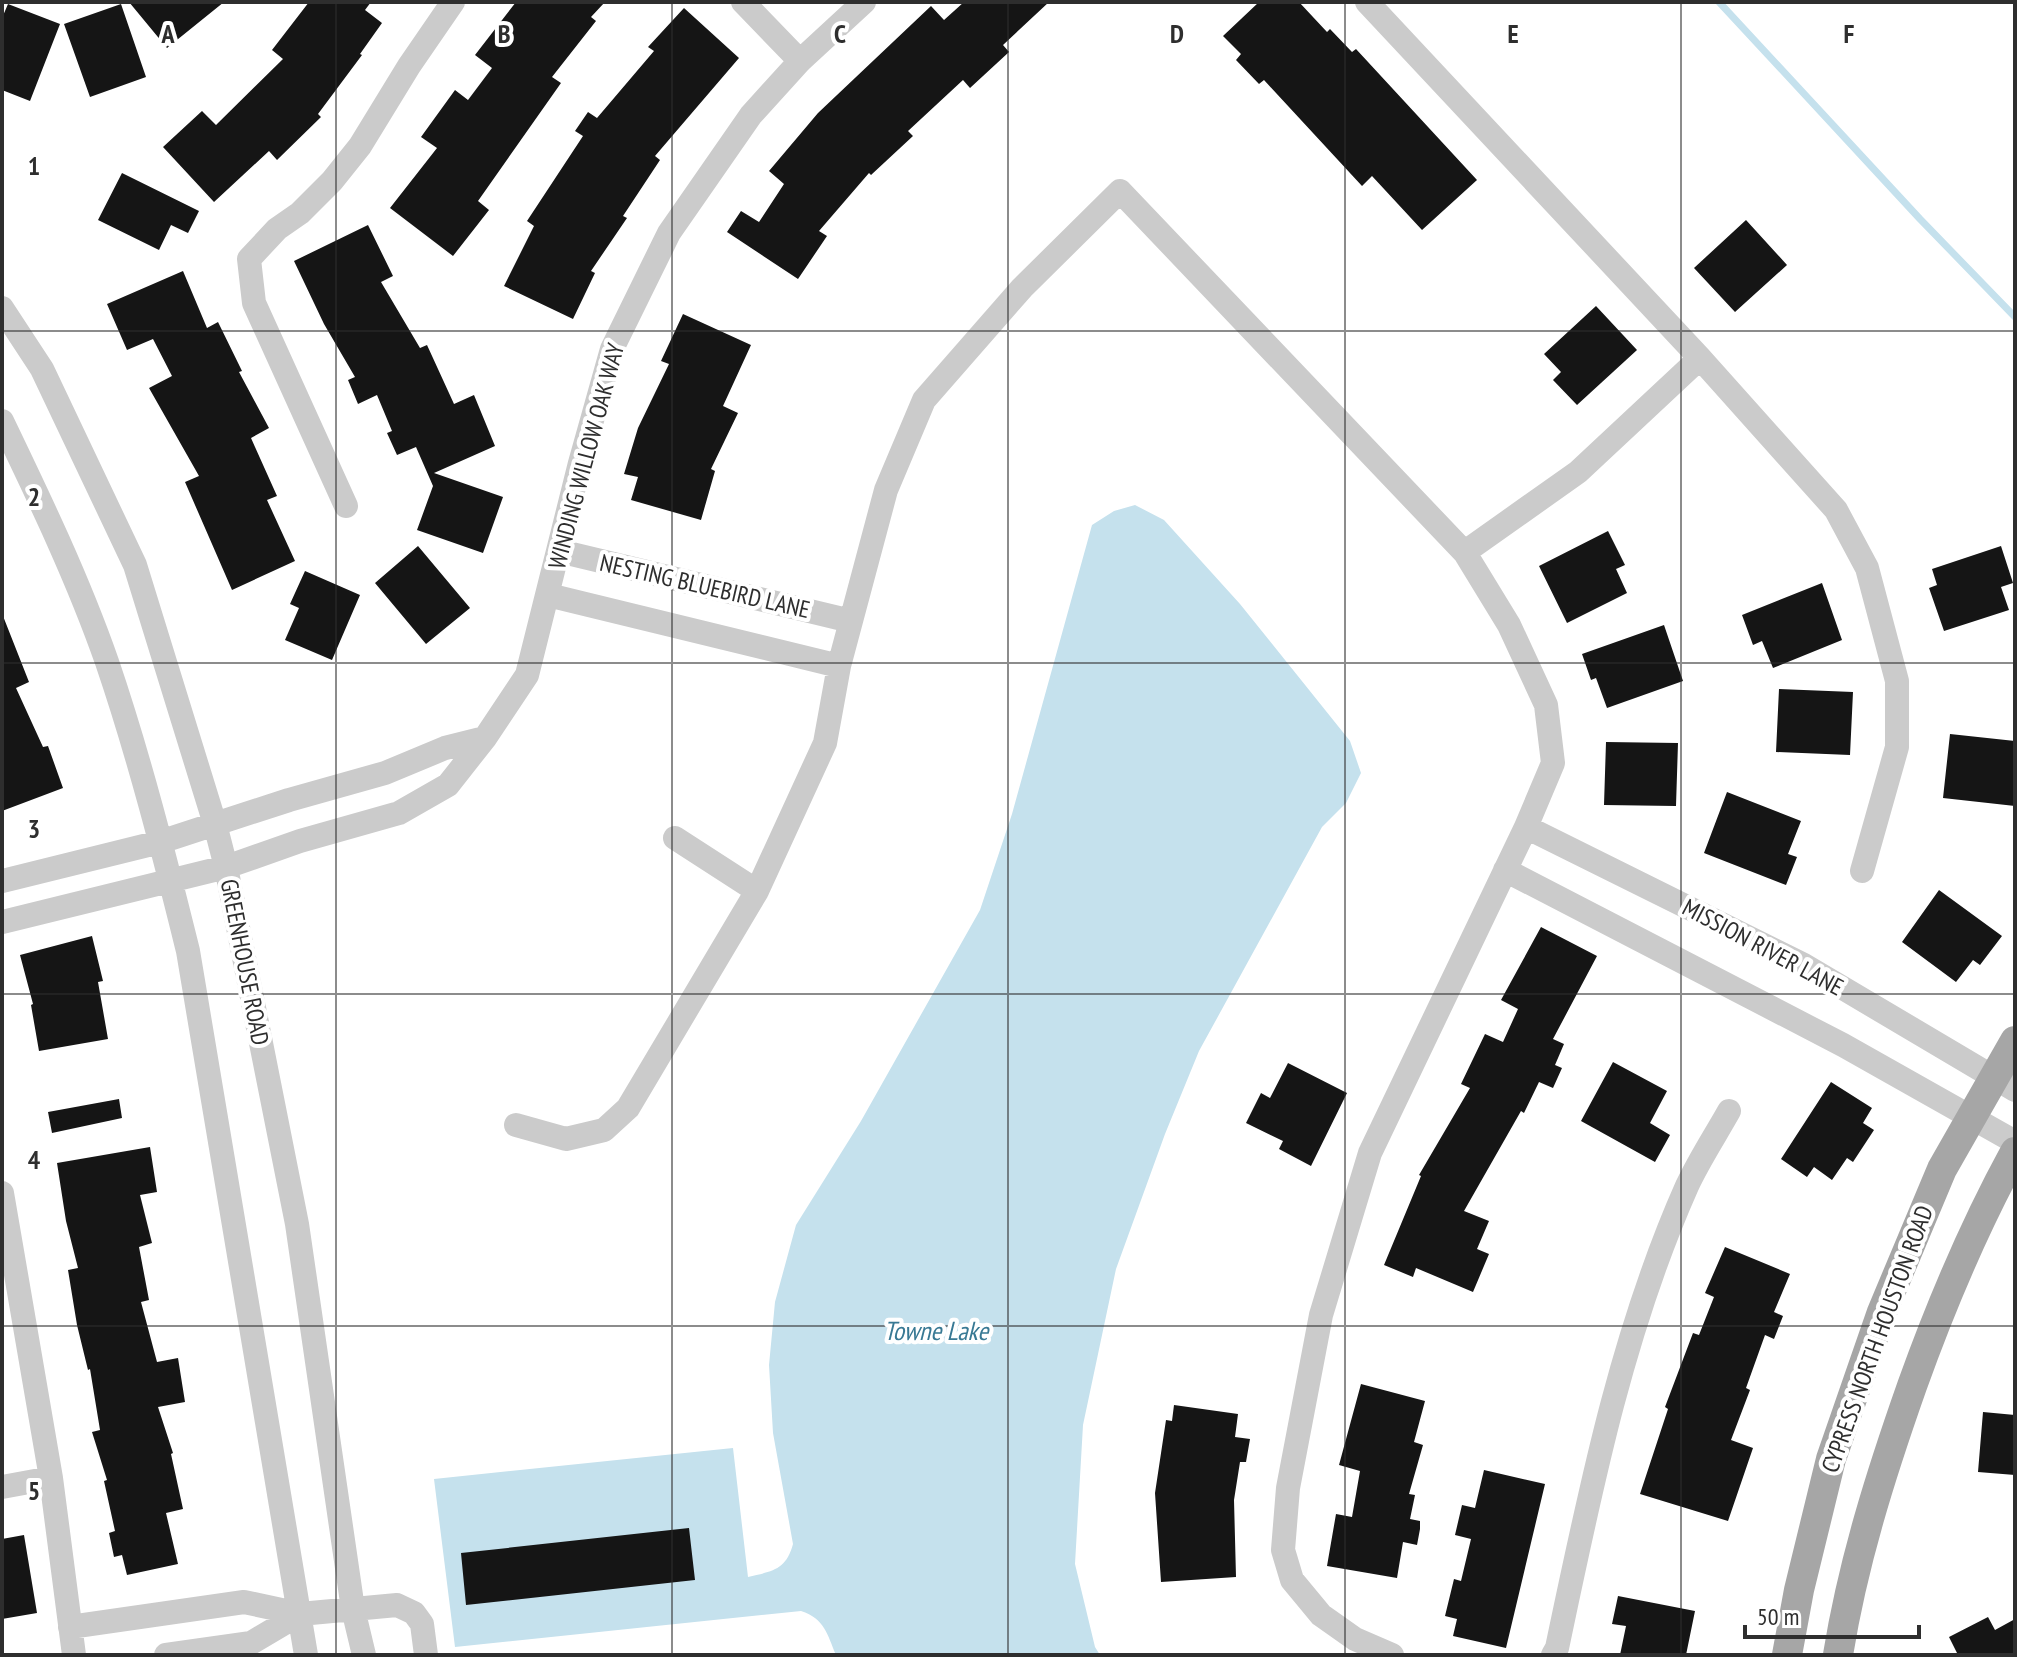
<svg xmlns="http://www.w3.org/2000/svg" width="2017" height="1657" font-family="'PT Sans Narrow',sans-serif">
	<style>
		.water { fill: #c5e1ed }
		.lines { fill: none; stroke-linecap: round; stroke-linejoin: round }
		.stream { stroke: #c5e1ed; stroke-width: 7 }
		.building { fill: #151515 }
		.minor { stroke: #cbcbcb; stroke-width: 24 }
		.major { stroke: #a6a6a6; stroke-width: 30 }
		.grid { fill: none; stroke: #2e2e2e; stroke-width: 2; stroke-opacity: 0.55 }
		.labels { text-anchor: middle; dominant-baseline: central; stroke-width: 8; stroke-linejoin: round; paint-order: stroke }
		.street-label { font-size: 24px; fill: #2e2e2e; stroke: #fff }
		.water-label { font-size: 26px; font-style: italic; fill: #387994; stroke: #fff }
		.grid-label { font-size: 26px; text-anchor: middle; font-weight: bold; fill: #2e2e2e; stroke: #fff; stroke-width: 8; stroke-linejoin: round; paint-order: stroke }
	</style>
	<rect width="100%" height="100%" fill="#fff"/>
	<!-- water -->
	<path class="water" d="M1135,505L1164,520L1240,604L1350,741L1361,773L1346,803L1322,827L1199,1051L1165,1134L1116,1269L1083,1425L1075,1564L1095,1647L1100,1655H836C827,1634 825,1619 801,1611L455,1647L434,1479L733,1448L748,1577C773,1571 786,1570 793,1544L773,1433L769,1365L775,1302L796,1225L861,1121L980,910L1012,814L1092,525L1114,511Z"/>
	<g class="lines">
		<!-- stream -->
		<path class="stream" d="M1719,2L1920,219L2015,317"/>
	</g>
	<!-- building -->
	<path class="building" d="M129,2H224L167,48Z
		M309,2H371L365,10L382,23L360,54L362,55L318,114L321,117L277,160L269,151L214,202L163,147L202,111L216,125L283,59L272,50Z
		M516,2H605L591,17L596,21L552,77L561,83L478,201L489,210L453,256L390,208L437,148L421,137L455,90L468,100L492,68L475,55Z
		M964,2H1049L1003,45L1009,52L970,88L963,80L908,131L913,136L871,175L869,173L819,231L827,236L798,279L727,232L741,211L759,222L784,184L769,171L818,113L931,6L944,20Z
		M1259,2H1299L1327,32L1330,29L1352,52L1356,49L1477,180L1422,230L1372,176L1362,186L1264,80L1259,84L1236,60L1241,54L1223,36Z
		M8,4L60,24L30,101L2,90V18Z
		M121,4L146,77L90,97L64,24Z
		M684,8L739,58L655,156L660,160L623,216L627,218L591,271L595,273L573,319L504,286L534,226L527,221L583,136L575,131L588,112L597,118L654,51L648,47Z
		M122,173L199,211L188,233L171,225L159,250L98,220Z
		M1746,220L1787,265L1735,312L1694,268Z
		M368,225L393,276L381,282L420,348L427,345L454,404L474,395L495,446L434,473L503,497L483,553L417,530L433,486L416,447L397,455L387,433L392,431L377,395L358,404L348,380L355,377L324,324L294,261Z
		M183,271L207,328L218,322L242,371L239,372L269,428L251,438L277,496L267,500L295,561L232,590L185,482L199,476L149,388L172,376L153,339L127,350L107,304Z
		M1596,306L1637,350L1577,405L1553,380L1561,372L1544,354Z
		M683,314L751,345L723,406L738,413L711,469L715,471L701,520L631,500L638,477L624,474L638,428L669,364L661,361Z
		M1608,531L1625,565L1616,569L1627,593L1567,623L1539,566Z
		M418,546L470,608L426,644L375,583Z
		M2001,546L2013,583L2001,587L2009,610L1944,631L1929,588L1937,585L1932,569Z
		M305,571L360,595L332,660L285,640L299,608L290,604Z
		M1822,583L1842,640L1773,668L1762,641L1753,645L1742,615Z
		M3,616L29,682L16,688L43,747L48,746L63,788L2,811Z
		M1664,625L1683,681L1607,708L1596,678L1591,680L1582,654Z
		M1779,689L1853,692L1850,755L1776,752Z
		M1950,734L2015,741V806L1943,798Z
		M1606,742L1678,743L1676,806L1604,805Z
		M1727,792L1801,821L1788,854L1797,857L1786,885L1704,853Z
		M1939,890L2002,936L1980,965L1973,960L1956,982L1902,942Z
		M1541,927L1597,956L1553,1039L1564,1044L1555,1065L1562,1068L1553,1088L1539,1082L1524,1113L1521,1111L1464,1211L1489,1221L1477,1249L1489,1254L1473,1292L1416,1268L1413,1277L1384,1265L1421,1176L1419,1175L1470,1088L1461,1084L1485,1034L1503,1042L1518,1009L1501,1000Z
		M92,936L103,981L98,982L108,1039L39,1051L31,1005L33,1004L20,955Z
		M1613,1062L1667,1091L1650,1123L1670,1135L1655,1162L1581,1121Z
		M1288,1063L1347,1093L1311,1166L1279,1149L1283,1141L1246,1123L1261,1093L1270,1098Z
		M1831,1082L1872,1108L1863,1123L1874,1130L1853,1162L1847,1158L1832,1180L1814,1167L1807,1177L1781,1159Z
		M119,1099L122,1118L52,1133L48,1112Z
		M150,1147L157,1192L140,1195L152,1243L139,1247L149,1300L141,1302L157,1362L178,1358L185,1402L158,1407L173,1453L171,1454L183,1509L166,1513L178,1564L127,1575L122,1555L114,1557L109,1533L115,1531L104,1481L107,1480L92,1432L100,1430L90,1369L88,1370L77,1325L68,1270L78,1268L66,1221L57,1163Z
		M1725,1247L1790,1274L1774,1312L1783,1316L1774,1339L1765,1335L1746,1388L1750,1390L1731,1440L1753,1448L1728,1521L1640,1494L1668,1409L1665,1407L1693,1333L1699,1335L1714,1297L1705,1293Z
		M1361,1384L1425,1401L1414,1442L1423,1445L1409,1494L1415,1495L1410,1519L1420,1521V1529L1417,1545L1403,1542L1397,1578L1327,1566L1336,1514L1352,1517L1360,1471L1339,1465Z
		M1174,1405L1238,1414L1235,1437L1250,1439L1246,1462H1240L1234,1500L1236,1577L1161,1582L1155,1493L1166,1420L1172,1421Z
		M1983,1412L2015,1415V1475L1978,1472Z
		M1484,1470L1545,1484L1506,1648L1453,1636L1457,1619L1445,1616L1454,1579L1461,1581L1471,1539L1455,1535L1462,1505L1475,1508Z
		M689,1528L695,1580L466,1605L461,1553Z
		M24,1535L37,1613L2,1619V1539Z
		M1618,1596L1695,1611L1686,1655H1620L1626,1626L1612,1624Z
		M1988,1617L1995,1630L2015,1619V1655H1958L1949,1637Z"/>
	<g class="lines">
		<!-- minor -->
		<path class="minor" d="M743,2L800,61
			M1367,2L1700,358L1578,472L1465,552
			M2,308L42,369L135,565L215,824L226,867L297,1224L353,1609L364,1655
			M1700,358L1836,510L1867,568L1897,681V747L1862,871
			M2,421C40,500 78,579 107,662C139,756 164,854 188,951L306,1655
			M346,506L254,303L249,259L277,229L300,213L332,181L360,146L409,66L453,2
			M559,551L851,621
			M548,595L839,666
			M1526,827L1804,965L2015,1090
			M675,838L757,891
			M1505,870L1843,1045L2015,1142
			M2,881L160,842L289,800L385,773L445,748L485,738
			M2,922L226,867L300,841L399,813L448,785L485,738L527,675L580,463L612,349L669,233L751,115L800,61L864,2
			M516,1125L566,1139L604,1130L628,1108L757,891L825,743L839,666L886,490L924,400L1022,288L1120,191L1465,553L1509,625L1546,705L1553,763L1526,827L1370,1153L1321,1315L1288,1488L1283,1550L1292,1580L1321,1615L1355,1639L1392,1655
			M2,1193L51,1478L74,1655
			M2,1487L51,1478
			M70,1627L244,1602L300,1614L397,1605L414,1613L422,1624L426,1655
			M166,1655L251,1643L300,1614
			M1553,1655L1557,1648C1590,1491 1622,1332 1687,1186C1699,1160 1715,1136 1729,1111"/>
		<!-- major -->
		<path class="major" d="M1787,1655L1799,1590L1831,1459L1882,1312L1942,1169L2015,1041
			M1838,1655C1853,1562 1881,1474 1912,1386C1941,1305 1974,1227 2015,1152"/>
	</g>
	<!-- grid -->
	<path class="grid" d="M336,2V1655M672,2V1655M1008,2V1655M1345,2V1655M1681,2V1655M2,331H2015M2,663H2015M2,994H2015M2,1326H2015"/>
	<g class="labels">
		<!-- street labels -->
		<g class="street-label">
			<text transform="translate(586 456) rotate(-75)">WINDING WILLOW OAK WAY</text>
			<text transform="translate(705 586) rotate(13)">NESTING BLUEBIRD LANE</text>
			<text transform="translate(1763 947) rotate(28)">MISSION RIVER LANE</text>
			<text transform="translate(245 962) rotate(79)">GREENHOUSE ROAD</text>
			<text transform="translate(1877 1339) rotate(-70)">CYPRESS NORTH HOUSTON ROAD</text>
		</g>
		<!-- water labels -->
		<g class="water-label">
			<text x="936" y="1330">Towne Lake</text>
		</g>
	</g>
	<g class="grid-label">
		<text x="168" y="43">A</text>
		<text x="504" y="43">B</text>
		<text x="840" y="43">C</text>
		<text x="1177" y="43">D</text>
		<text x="1513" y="43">E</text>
		<text x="1849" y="43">F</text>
		<text x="34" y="175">1</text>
		<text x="34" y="506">2</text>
		<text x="34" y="838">3</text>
		<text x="34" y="1169">4</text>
		<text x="34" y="1500">5</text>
	</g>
	<!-- border -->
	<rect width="2017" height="1657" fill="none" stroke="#2e2e2e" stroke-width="8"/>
	<!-- scale -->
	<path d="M1745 1625v12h174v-12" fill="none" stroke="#2e2e2e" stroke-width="4"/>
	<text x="1757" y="1625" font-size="24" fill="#2e2e2e" stroke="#ffffff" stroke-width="6" paint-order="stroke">50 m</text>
</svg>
